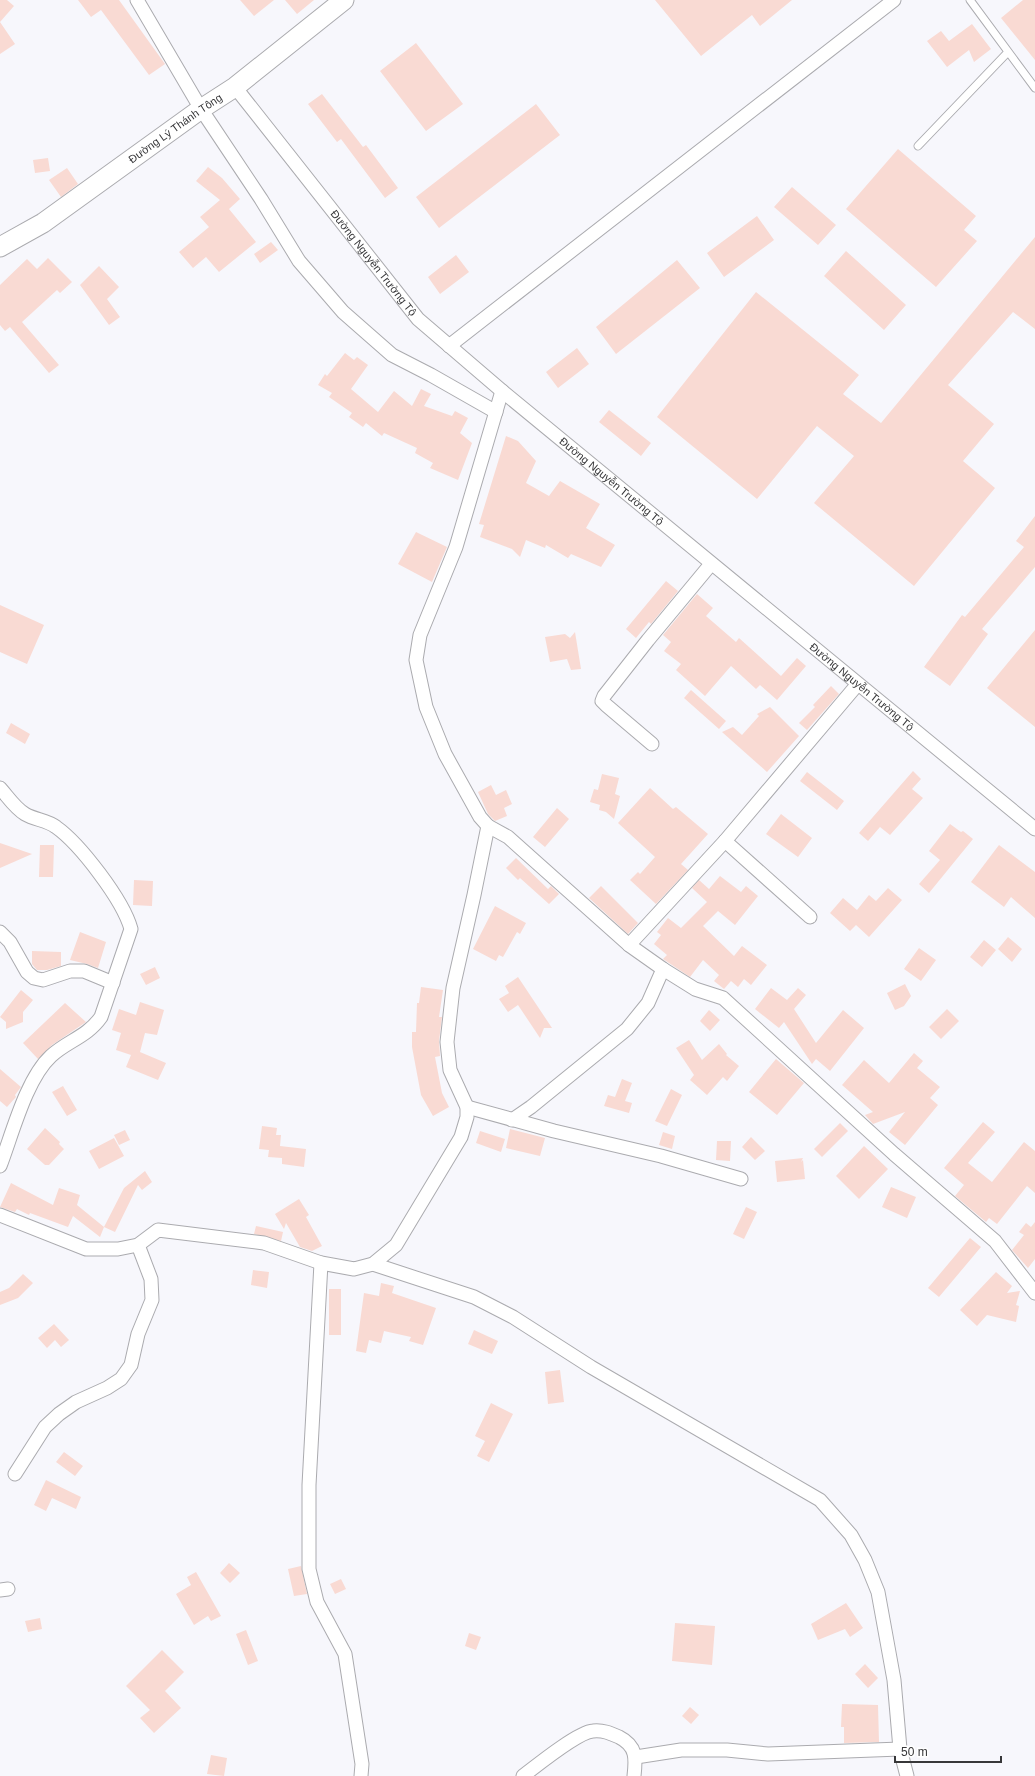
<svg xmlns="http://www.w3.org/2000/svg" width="1035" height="1776" font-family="Helvetica,sans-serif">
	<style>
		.building { fill: #f9dad3 }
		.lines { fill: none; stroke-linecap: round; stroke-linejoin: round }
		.lane-casing { stroke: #ababaf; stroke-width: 9 }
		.street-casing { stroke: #ababaf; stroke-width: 15 }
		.secondary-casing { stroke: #ababaf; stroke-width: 21 }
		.lane { stroke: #fff; stroke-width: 7 }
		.street { stroke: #fff; stroke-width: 13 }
		.secondary { stroke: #fff; stroke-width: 19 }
		.labels { text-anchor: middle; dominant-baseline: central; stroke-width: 3.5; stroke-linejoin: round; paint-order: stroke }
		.street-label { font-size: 11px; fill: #373739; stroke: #fff }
	</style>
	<rect width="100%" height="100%" fill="#f7f7fc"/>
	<!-- building -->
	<path class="building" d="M0,0H7L14,6L0,22L15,44L0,54Z
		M78,0H119L165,64L149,75L101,10L91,17Z
		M240,0H274L254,16Z
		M285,0H314L297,14Z
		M655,0H792L760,26L752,15L701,56Z
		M1023,0H1035V60L1001,18Z
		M972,24L991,49L974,62L969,50L947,67L927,41L941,31L949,41Z
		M416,43L463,104L426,131L380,71Z
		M322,94L363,147L366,145L398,188L385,198L341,139L337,142L308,104Z
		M536,104L560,135L439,228L416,197Z
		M898,149L976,216L964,230L977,241L936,287L846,209Z
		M48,158L50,171L35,173L33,160Z
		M208,167L222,178L240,199L229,209L256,242L219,272L206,257L193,268L179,252L209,227L200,217L220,200L196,181Z
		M67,168L78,184L61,197L49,180Z
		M792,187L836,225L818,245L774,207Z
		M757,216L774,240L724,277L707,253Z
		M1035,237V329L1013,312L948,385L994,424L963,461L995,488L914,586L814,503L854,456L817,426L757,499L657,417L756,292L859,375L843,394L881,423Z
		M271,242L278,250L260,263L254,254Z
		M846,251L906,305L884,330L824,276Z
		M456,255L469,272L440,294L428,277Z
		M48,258L72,282L60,293L57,290L22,322L59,365L49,373L10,327L5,331L0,325V285L27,259L37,269Z
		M677,260L700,288L616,354L596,327Z
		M99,266L119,287L107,299L120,317L109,325L80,285Z
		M577,348L589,364L558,388L546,372Z
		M345,353L354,360L357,357L368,365L351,389L378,412L394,391L412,406L421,389L431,394L424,406L452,416L455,411L468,418L460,433L472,443L458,480L430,468L433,463L415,453L417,448L384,433L382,436L366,423L363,427L349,417L352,413L329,397L332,393L318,385L325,374L327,376Z
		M609,410L651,443L641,456L599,422Z
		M506,436L518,441L536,461L526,483L549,496L560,481L600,504L586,528L615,545L601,567L571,554L568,558L546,545L545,548L526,540L520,557L512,549L480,537L484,525L479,524Z
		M1035,516V567L982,629L988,634L950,686L924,667L962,615L965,617L1024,547L1016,541Z
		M416,532L447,547L432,582L398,564Z
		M666,581L678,591L651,624L649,622L636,638L626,629Z
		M697,594L713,608L706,616L736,642L739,638L781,676L797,658L806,666L777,700L760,685L756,689L731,666L705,696L676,670L681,664L664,651L671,642L663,635Z
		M0,605L44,625L27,664L0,652Z
		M1035,630V727L987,688Z
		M575,632L581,669L571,670L567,659L550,662L545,637L565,634L570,638Z
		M831,686L839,694L807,730L799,723L815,707L813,705Z
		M691,690L726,721L719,729L684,698Z
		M770,707L799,736L767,772L722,732L733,727L742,735L759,716L757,714Z
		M11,723L30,734L25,744L6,733Z
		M913,771L921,779L912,789L923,798L890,835L880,827L868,841L859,833Z
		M807,772L844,801L837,810L800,781Z
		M602,774L619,778L615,794L620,796L614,819L606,812L599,810L600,805L590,802L594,789L598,790Z
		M491,785L496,795L506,790L512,804L504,808L507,816L495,821L488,814L478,792Z
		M650,788L673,809L676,807L708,834L681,864L688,870L656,904L630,880L638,872L640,874L655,857L618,823Z
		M557,808L569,819L545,847L533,837Z
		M781,814L812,838L798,857L766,834Z
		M950,824L961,832L963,831L973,839L929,893L919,884L940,860L929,851Z
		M0,843L32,854L0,868Z
		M40,845H54L53,877H39Z
		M999,845L1035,872V918L1011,897L1004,907L971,882Z
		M516,858L548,889L551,886L559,894L549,904L520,878L518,880L506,868Z
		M720,876L741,892L746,886L758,896L735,925L718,911L703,926L734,956L742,946L767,965L751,985L744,979L738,987L731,981L724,989L714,981L719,975L703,960L690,977L663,959L667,955L654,944L661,935L657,932L668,918L681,928L707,902L692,888L699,880L709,889Z
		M134,880L153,881L152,906L133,905Z
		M601,886L638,923L628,934L589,898Z
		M888,888L902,900L869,937L856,925L850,931L830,913L843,898L857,910L869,895L876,901Z
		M495,906L526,923L520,934L517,932L503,957L499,955L496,961L473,949Z
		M80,932L106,942L98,968L87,964L70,960Z
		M1008,937L1022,949L1012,962L998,949Z
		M984,940L996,950L982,967L970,957Z
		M919,948L936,960L921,981L904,969Z
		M32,951L61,952V966L47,970H37L32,964Z
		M155,967L160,978L146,985L140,974Z
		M518,977L552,1028H544L540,1038L518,1005L508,1012L499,999L509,993L505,986Z
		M905,984L911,996L904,1006L895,1010L887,993Z
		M421,987L443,990L439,1017H442L439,1041L440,1056L435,1057L442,1093L449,1107L433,1116L421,1095L412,1047V1032H416L417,1003H419Z
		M771,988L787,1000L798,988L806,995L794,1009L816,1043L843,1010L864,1028L830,1071L816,1059L812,1064L784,1022L779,1028L755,1009Z
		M21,990L33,1000L23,1012V1022L6,1029V1022L0,1017Z
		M140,1002L164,1010L157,1035L145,1033L140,1052L166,1063L158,1080L126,1067L131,1055L116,1050L121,1033L112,1030L119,1009L136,1015Z
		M65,1003L86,1022L52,1045L38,1059L23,1043Z
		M947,1009L959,1021L941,1039L929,1027Z
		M709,1010L720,1020L710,1031L700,1021Z
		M689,1040L702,1060L719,1044L727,1054L726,1055L739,1066L727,1081L723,1077L707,1095L690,1080L694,1075L676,1048Z
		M914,1053L923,1061L917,1068L940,1087L930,1098L938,1105L905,1145L889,1132L905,1112L873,1124L865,1115L873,1112L842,1085L864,1060L889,1083Z
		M776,1059L804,1083L777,1115L749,1092Z
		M0,1069L21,1087L15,1095L16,1097L7,1107L0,1101Z
		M622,1079L632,1083L625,1101L632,1103L629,1113L604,1106L608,1095L615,1097Z
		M63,1086L77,1110L67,1116L52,1092Z
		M671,1089L682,1095L667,1126L655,1121Z
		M983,1122L995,1132L968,1163L992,1182L1024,1142L1035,1151V1193L1027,1186L997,1224L989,1218L986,1222L955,1196L964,1185L944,1168Z
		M840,1123L848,1131L822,1157L814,1149Z
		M262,1126L277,1128L276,1135H281L280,1146L306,1149L304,1167L282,1164V1158L268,1157L269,1150L259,1149Z
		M45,1128L60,1142L59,1144L64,1149L49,1165H45L27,1149Z
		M510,1129L545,1138L540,1156L506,1148Z
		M125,1130L130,1140L119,1145L114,1135Z
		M480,1131L505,1139L501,1152L476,1143Z
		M663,1132L675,1136L672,1149L659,1145Z
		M751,1137L765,1151L755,1160L742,1147Z
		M114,1138L124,1156L99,1169L89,1151Z
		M717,1141H731L730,1161L716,1160Z
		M864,1146L888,1169L859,1199L836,1176Z
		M803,1158L801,1162L803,1160L805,1179L777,1182L775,1161Z
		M145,1171L152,1182L142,1190L138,1185L115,1232L104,1227L100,1237L73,1216L68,1227L30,1213L29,1215L17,1209L15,1212L0,1207L11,1183L53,1205L59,1188L80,1195L77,1205L104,1227L124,1188Z
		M891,1187L916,1197L907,1218L882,1207Z
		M299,1199L309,1215L306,1217L322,1246L312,1251L300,1247L286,1223L284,1229L275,1214Z
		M746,1207L757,1212L744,1239L733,1234Z
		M1035,1222V1259L1028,1268L1012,1250L1024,1235L1019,1232L1026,1223L1031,1227Z
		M256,1226L283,1232L281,1241L254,1234Z
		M970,1238L981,1247L939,1297L928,1288Z
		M253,1270L269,1272L267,1288L251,1285Z
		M996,1272L1012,1286L1007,1293L1020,1291L1016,1305L1019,1306L1016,1322L987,1315L977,1326L960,1310Z
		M23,1274L33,1283L18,1298L0,1305V1292L9,1288Z
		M381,1283L394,1286L392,1293L436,1308L423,1345L409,1341L411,1337L384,1331L381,1343L369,1340L366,1353L356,1351L364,1293L379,1296Z
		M329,1289H341V1335H329Z
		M54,1324L69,1340L61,1347L55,1340L47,1348L38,1338Z
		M474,1330L498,1341L492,1354L468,1344Z
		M560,1370L564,1402L548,1404L545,1372Z
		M491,1403L513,1414L489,1462L477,1456L485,1441L475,1436Z
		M64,1452L83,1466L75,1476L56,1462Z
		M46,1480L81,1497L76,1509L52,1498L46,1511L34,1505Z
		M229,1563L240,1573L230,1583L220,1573Z
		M301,1566L307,1594L294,1596L288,1569Z
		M196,1572L221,1616L211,1621L208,1616L194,1625L176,1594L191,1585L187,1577Z
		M341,1579L346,1589L335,1594L330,1584Z
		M846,1603L863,1628L850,1637L845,1629L818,1640L811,1624Z
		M40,1618L42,1629L28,1632L25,1621Z
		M675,1623L715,1626L712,1665L672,1661Z
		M246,1630L258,1661L248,1665L236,1634Z
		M469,1633L481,1637L476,1650L465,1646Z
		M162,1650L184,1672L165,1691L181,1708L154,1733L140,1718L150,1710L126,1686Z
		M865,1664L878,1678L868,1688L855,1674Z
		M842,1704L878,1705L879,1742L844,1743V1727H841Z
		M690,1707L699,1715L691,1724L682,1716Z
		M211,1755L227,1758L224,1776L207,1774Z"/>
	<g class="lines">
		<!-- lane casing -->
		<g class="lane-casing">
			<path id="lane" d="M970,0L1035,88
				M918,146L1008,52"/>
		</g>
		<!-- street casing -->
		<g class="street-casing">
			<g id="street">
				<path d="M137,0L201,109L261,199L299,261L343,312L392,355L431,375L496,412"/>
				<path id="s1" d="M235,87L418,319L502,391L1035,829"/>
				<path d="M449,346L894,0"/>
				<path d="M652,744L606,705L602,701L604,696L648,640L711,564"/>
				<path d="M0,788C8,797 15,808 25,814C35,820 47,820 56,827C80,844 123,900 131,929L101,1017C87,1037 67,1041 51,1056C26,1079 12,1135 0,1166"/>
				<path d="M488,826L508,837L629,945L663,969L695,989L723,998L894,1154L995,1241L1035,1293"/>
				<path d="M725,841L810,917"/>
				<path d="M0,932L10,942L27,972L34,978L43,980L70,971H84L113,983"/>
				<path d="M629,945L725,841L857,685"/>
				<path d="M467,1107L554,1131L661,1156L741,1179"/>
				<path d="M512,1120L531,1107L627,1029L648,1003L663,969"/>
				<path d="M0,1215L86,1249H118L138,1245L158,1230L264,1243L321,1263L354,1269L373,1264L396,1245L461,1137L467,1117V1107L450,1070L447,1042L453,988L474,895L488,826L480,817L445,754L426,707L416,660L420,635L456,547L502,391"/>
				<path d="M321,1263L309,1485V1569L317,1602L345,1654L362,1764L361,1776"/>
				<path d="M373,1264L474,1297L513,1317L591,1367L820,1500L851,1535L865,1560L878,1592L894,1680L900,1749L907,1776"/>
				<path d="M15,1474L45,1427L59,1414L76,1402L107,1388L121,1379L131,1365L138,1334L152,1300L151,1279L138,1245"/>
				<path d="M0,1590L8,1589"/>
				<path d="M636,1757L681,1750H727L768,1754L900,1749"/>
				<path d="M523,1776C536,1766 578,1732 593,1731C603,1730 610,1733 619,1737C637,1746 636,1759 634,1776"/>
			</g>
		</g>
		<!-- secondary casing -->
		<g class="secondary-casing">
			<g id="secondary">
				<path id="s2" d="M0,247L43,223L201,109L235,87L344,0"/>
			</g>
		</g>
		<!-- lane -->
		<use href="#lane" class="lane"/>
		<!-- street -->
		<use href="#street" class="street"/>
		<!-- secondary -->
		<use href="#secondary" class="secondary"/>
	</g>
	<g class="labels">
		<!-- street labels -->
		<g class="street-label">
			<text stroke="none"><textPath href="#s2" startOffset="212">Đường Lý Thánh Tông</textPath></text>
			<text stroke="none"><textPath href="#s1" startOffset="224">Đường Nguyễn Trường Tộ</textPath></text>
			<text stroke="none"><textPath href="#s1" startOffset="548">Đường Nguyễn Trường Tộ</textPath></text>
			<text stroke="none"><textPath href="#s1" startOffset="872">Đường Nguyễn Trường Tộ</textPath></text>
		</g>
	</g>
	<!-- scale -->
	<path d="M895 1756v6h106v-6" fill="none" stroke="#373739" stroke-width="2"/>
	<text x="901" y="1756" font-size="12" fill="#373739" stroke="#ffffff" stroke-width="3" paint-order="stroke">50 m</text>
</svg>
